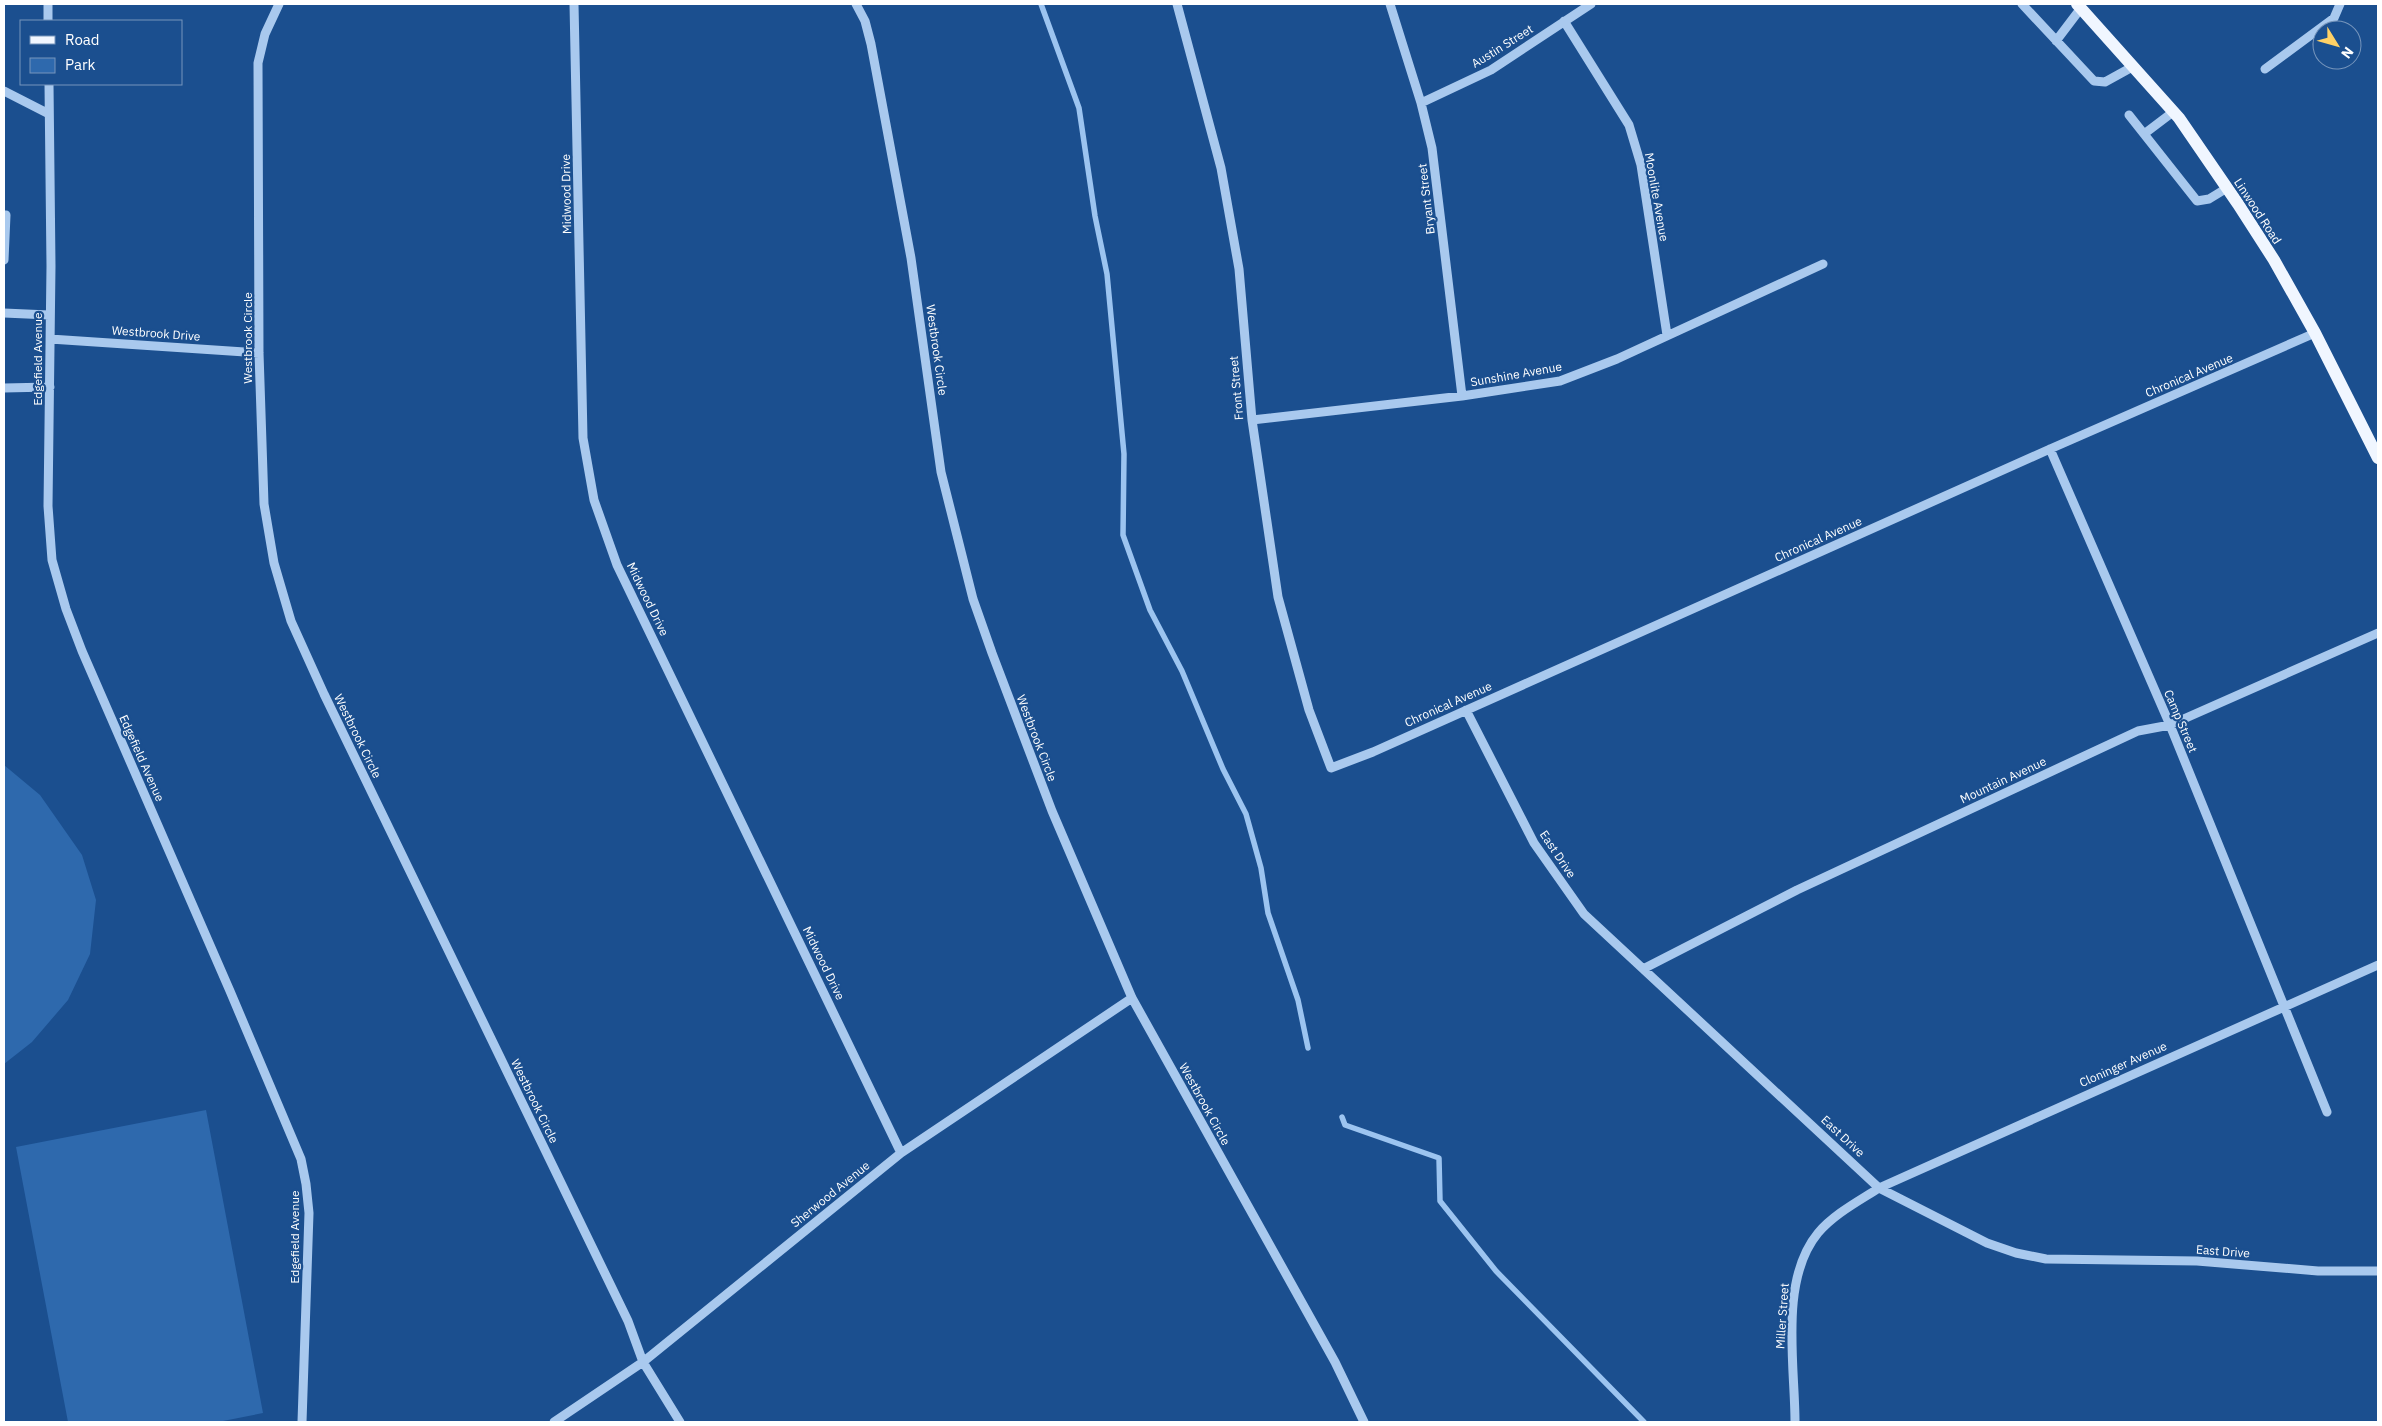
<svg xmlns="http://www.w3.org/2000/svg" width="2382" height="1426" font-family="'IBM Plex Sans',sans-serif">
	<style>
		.green { fill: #2e69ad }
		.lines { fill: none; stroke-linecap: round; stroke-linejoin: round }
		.stream { stroke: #9cc4f0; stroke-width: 5.5 }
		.minor { stroke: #a9c9ee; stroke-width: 9 }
		.major { stroke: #f0f6ff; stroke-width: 12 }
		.labels { text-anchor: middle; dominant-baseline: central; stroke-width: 4.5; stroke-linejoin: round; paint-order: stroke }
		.street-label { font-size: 12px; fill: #fff; stroke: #1b4f8f }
	</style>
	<rect width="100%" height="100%" fill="#1b4f8f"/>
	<!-- green -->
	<path class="green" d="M4,765L40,795L82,855L96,900L90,954L68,1000L32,1042L4,1064Z
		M206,1110L263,1413L218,1422H68L16,1147Z"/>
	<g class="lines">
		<!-- stream -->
		<path class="stream" d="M1041,4L1079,108L1095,216L1107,274L1124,454L1123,535L1150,610L1182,671L1223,769L1246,814L1261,868L1268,913L1298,1000L1308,1048
			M1342,1117L1345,1125L1439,1158L1440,1201L1496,1271L1644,1422"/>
		<!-- minor -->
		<path class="minor" d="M48,4V21
			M279,4L265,34L258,63L259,353L264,504L274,563L291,621L324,694L628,1321L643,1362L680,1422
			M574,4L583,438L594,500L617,565L901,1153
			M856,4L865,21L871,44L911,258L941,472L973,599L992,653L1052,811L1132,998L1335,1362L1364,1422
			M1177,4L1221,168L1239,269L1252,420L1278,597L1309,710L1331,768L1373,752L2050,449L2315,333
			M1390,4L1421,103L1432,148L1462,396
			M2022,4L2094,81L2105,82L2134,66
			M1564,21L1629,125L1641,165L1667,335
			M2056,41L2081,8
			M2265,69L2334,18L2340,4
			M49,84L51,266L48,506L52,560L66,609L82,651L230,991L301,1159L306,1184L309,1213L302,1422
			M4,91L49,114
			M1421,103L1491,70L1591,4
			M2129,115L2197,201L2209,199L2227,188
			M2144,134L2173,112
			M4,215H6L4,260
			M4,313L49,315
			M50,339L259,353
			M4,388L50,387
			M1252,420L1462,396L1560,381L1617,359L1823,264
			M2050,449L2170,725L2327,1112
			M1466,710L1534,843L1584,914L1879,1188L1987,1243L2016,1253L2046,1259L2197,1261L2318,1271H2378
			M1645,968L1797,890L2138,731L2170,725L2378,633
			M554,1422L643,1362L901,1153L1132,998
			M1795,1422C1795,1365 1779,1280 1818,1233C1834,1214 1859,1201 1879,1188L2378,965"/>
		<!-- major -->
		<path class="major" d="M2077,4L2179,118L2238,204L2274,260L2315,333L2378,458"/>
	</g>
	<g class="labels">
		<!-- street labels -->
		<g class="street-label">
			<text transform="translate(1502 46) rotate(-32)">Austin Street</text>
			<text transform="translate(566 194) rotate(-91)">Midwood Drive</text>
			<text transform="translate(1657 197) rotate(80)">Moonlite Avenue</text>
			<text transform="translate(1426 199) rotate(-97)">Bryant Street</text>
			<text transform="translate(2258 211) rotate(57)">Linwood Road</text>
			<text transform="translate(156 333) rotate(4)">Westbrook Drive</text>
			<text transform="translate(247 338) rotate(-90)">Westbrook Circle</text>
			<text transform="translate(937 350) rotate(82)">Westbrook Circle</text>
			<text transform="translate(37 359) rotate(-90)">Edgefield Avenue</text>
			<text transform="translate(1516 374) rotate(-10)">Sunshine Avenue</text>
			<text transform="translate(2189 375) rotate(-23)">Chronical Avenue</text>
			<text transform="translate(1236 388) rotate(-95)">Front Street</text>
			<text transform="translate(1818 539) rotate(-24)">Chronical Avenue</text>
			<text transform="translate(648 599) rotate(64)">Midwood Drive</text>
			<text transform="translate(1448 704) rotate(-24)">Chronical Avenue</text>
			<text transform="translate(2181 721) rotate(67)">Camp Street</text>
			<text transform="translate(358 736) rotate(64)">Westbrook Circle</text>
			<text transform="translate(1037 738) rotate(69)">Westbrook Circle</text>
			<text transform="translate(142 758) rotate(66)">Edgefield Avenue</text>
			<text transform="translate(2003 780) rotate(-25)">Mountain Avenue</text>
			<text transform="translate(1558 854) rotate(56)">East Drive</text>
			<text transform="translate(824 963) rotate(64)">Midwood Drive</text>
			<text transform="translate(2123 1064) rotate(-24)">Cloninger Avenue</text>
			<text transform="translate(535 1101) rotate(64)">Westbrook Circle</text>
			<text transform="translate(1205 1104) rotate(61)">Westbrook Circle</text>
			<text transform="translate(1843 1136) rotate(43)">East Drive</text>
			<text transform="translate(830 1194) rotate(-39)">Sherwood Avenue</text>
			<text transform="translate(294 1237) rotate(-90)">Edgefield Avenue</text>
			<text transform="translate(2223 1251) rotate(4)">East Drive</text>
			<text transform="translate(1782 1316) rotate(-86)">Miller Street</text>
		</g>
	</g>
	<!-- border -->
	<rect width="2382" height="1426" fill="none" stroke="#ffffff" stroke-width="10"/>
	<!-- legend -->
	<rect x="20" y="20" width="162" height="65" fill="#1b4f8f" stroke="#7695bc"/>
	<rect x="30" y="36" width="25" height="8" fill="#f0f6ff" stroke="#7695bc"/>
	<text x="65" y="45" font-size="15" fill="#ffffff">Road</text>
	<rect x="30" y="58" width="25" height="15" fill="#2e69ad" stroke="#7695bc"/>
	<text x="65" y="70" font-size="15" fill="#ffffff">Park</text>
	<!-- north arrow -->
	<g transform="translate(2337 45) rotate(127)"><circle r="24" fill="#1b4f8f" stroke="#7695bc"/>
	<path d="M0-4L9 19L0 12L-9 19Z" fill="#ffd166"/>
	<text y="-8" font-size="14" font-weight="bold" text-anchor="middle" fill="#ffffff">N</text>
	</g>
</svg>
